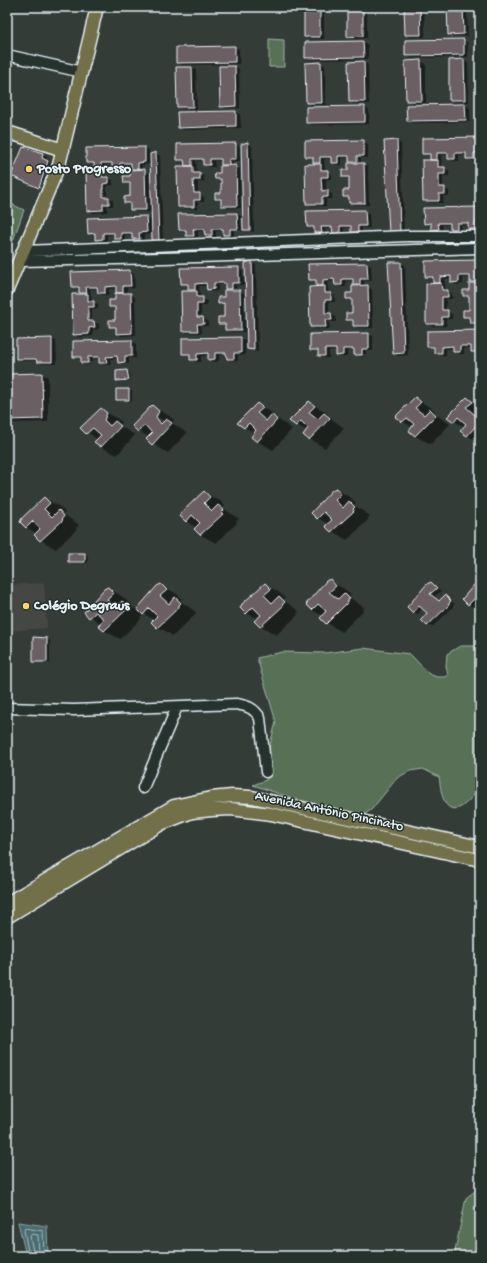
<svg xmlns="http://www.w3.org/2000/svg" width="487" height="1263" font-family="'Gochi Hand',sans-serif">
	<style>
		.built { fill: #444645 }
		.green { fill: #587156; stroke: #a0b1a7 }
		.water { fill: #496d6e; stroke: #89a2a5 }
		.shadow { fill: #0007; fill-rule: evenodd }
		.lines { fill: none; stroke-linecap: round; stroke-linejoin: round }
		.shore { stroke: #a8bcc1; stroke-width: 1 }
		.building { fill: #6a5f63; stroke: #e8f1f8 }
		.minor-casing { stroke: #e8f1f8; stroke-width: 13 }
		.major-casing { stroke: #e8f1f8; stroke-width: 15 }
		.minor { stroke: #26332d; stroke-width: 10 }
		.major { stroke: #71704a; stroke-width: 12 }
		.poi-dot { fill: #ffd166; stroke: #26332d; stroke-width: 1.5 }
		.labels { text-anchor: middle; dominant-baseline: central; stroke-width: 3; stroke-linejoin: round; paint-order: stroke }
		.poi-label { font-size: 14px; font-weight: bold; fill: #e8f1f8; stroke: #26332d; text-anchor: start }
		.street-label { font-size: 14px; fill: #e8f1f8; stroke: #26332d }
	</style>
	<rect width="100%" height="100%" fill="#343c38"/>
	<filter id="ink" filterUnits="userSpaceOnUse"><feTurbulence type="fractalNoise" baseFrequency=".025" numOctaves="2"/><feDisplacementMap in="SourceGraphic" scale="8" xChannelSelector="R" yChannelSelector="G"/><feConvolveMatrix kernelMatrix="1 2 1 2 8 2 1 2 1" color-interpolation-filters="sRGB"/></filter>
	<g filter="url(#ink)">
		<!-- built -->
		<path class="built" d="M44,583L47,628L7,631V585Z"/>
		<!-- green -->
		<path class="green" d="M269,39L284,40V67H269Z
			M7,202L24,210L7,257Z
			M460,646H480V794H475C471,798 466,804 461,807C442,816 441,788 439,777L423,769L410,771L397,778L372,809L357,820L318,810L292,798L253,785L266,780L268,776L269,748L276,722L257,658L282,652L325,653L363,648L410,654L429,674L437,677H446L448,675L446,666L447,654Z
			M480,1187V1256H454L466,1198Z"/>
		<!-- water -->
		<path class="water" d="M18,1222L47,1226L48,1256H26Z"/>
		<!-- shadow -->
		<path class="shadow" d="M305,7H324V39H310L305,37Z
			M348,7H367V38L353,39L348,36Z
			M405,7H424L425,37H410L406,35Z
			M448,7H467L468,36H453L449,34Z
			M464,40L468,43V57L411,58L406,56Z
			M363,42L368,45V59L310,60L306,58V43Z
			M234,47L239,49V64L182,65L177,62Z
			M464,60L468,63L469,102H455L450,100V61Z
			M407,61H421L426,64V103H412L407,100Z
			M364,62L368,65L369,104H354L350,101Z
			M321,63L325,66L326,105H311L307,102Z
			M235,67L239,69L240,108H226L221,106Z
			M192,68L196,70L197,109H183L178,107Z
			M465,105L470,108V122L412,123L408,120L407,106Z
			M365,107L369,110V124L312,125L307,123Z
			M236,112L240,114L241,128L183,130L179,127Z
			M480,138V154H478V161H472L467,158V155H459V161H453L449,159V155H441L442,168L449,170V176H443V188L449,191V196H443V203H429L424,200L431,156L423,153Z
			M363,141L368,144V158H361V164L368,166L369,205H355L350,203V199L344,196L350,191V179L343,176L349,171L350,158H342V165H336L332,162V159H324L325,171L332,174V179H326V191L332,194V199H326V206H312L307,204L314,159L306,156Z
			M397,141L401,144L404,233L390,231Z
			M248,143L252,146L254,232L244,229Z
			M235,144L240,146V161H233V166L240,169L241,208H227L222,206V201L216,199L222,194V181L216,179L221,174L222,161H214L215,167H209L204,165V161H196L197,174L204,176V182H198V194L204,197V202H198V209H184L179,206L186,167V162L178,159Z
			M23,148L43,154L47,157L46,161L52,164L44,189L17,178Z
			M145,148L149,150V155L156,153L160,156L163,243L153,239V234L144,235V241H138L133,238V235H125V241H119L115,239V235H107V241H101L96,239V235L89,233V219L146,217L152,221V212H136L131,209V205L125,203L131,197V185L125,183L131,177V165H124V171H118L113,169V165H105L106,178L113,180V185L107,186V198L113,200V206H107V212L93,213L88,210L95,165L87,163ZM151,164V174L142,170V165Z
			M480,208L479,231H473L469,228V225H461V231H455L451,229V225H442L443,231L437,232L432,229V225L425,223Z
			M365,211L369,214L370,228H362V234H356L352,232V228H344V235H338L334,232L333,229H325L326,235H320L315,232V229L308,227Z
			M237,214L241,216L242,230H234V237H228L224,234V231H216V237H210L206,235V231H198V237L192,238L187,235V232L180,229Z
			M480,261V325H475L470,323V319L464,316L470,311V298L464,296L470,291L471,278H463V284L457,285L452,282V278L444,279L446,291L452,294V299H446V311L452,314V319H446V326H432L427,324L434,285V279L426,276Z
			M252,262L256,265L258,352L248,349Z
			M400,263L405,265L408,355L398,356L394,353Z
			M367,264L371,266L372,281H364V287L372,289L373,328H358L354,326V322L347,319L353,314V301L347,299L353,294L354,281H346V287H340L336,285L335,281L327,282L329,294L335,296V302H329V314L336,317V322H329L330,329H315L311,326L317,282L310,279Z
			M239,268L243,271L244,285H236V291L244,293L245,332H230L226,330V326L219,323L225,318V306L219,303L225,298L226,285H218V291L212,292L208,289L207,286H199L201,298L207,301V306H201V318L208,321V326H201L202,333H187L183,331L189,292V286L182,283Z
			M130,271L134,274L135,288H127V294L135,297L136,335L121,336L117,333V329L110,326L116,321V309L110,306L116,301L117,288L109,289V295H103L99,292V289H90L92,302L98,304V309H92V322L99,324V329L93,330V336L78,337L74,334L80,289L73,287Z
			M480,331V354L472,352V348H464V354H458L454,352V348L446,349V355H440L435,352V349L428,346V332Z
			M368,334L373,336V351H366V354H359V356L366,357H360L355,354V351H347V357H341L337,355V351H329V358H323L319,355V352L311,349Z
			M240,338L245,340V355H238V361H232L227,359V355H219V361L213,362L209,359V355L201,356V362H195L191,359V356L183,353Z
			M51,339L56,341L57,364H42L38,361H21L16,359Z
			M132,341L136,344V358H129V364H123L119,362V358L110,359L111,365H104L100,362V359H92V362H85V364L92,365H86L82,363V359L74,357Z
			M127,371L130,373L131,381L119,382L117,380Z
			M42,374L48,377V422L7,423V375Z
			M129,390L132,391V401L117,400Z
			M467,398L480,406V443L467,435L465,427L454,421Z
			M415,399L430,407L436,412L434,413L450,424L431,444L415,436L410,431L413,428L396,417Z
			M309,402L324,411L329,415L328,416L344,428L325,448L309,439L307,431L296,425Z
			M257,404L272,413L277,417L276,418L292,429L273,450L257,441L255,433L244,427Z
			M152,406L168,415L174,420L172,423L187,433L168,453L153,444L147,439L149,437L138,431ZM158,418L165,421L163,423L157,419Z
			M101,409L116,418L122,422L120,426L135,435L117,455L101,447L98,440L82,428Z
			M336,489L351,498L356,503L354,505L370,516L368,518V520L347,540L332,531L328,524L318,518Z
			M204,493L220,501L225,506L223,508L239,519L236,522L237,523L216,543L201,535L195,529L197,528L186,521Z
			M44,498L60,507L65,512L63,514L79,525L76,528L77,529L56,549L41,540L35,535L37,534L26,527Z
			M69,554H85L88,556V563H72L69,562Z
			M480,580V614L477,612L479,610L468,604Z
			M330,581L346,590L351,595L349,597L365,608L362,609L363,611L342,632L327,623L323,616L312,610Z
			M431,583L441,591L434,597L440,602L445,596L455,604L453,605V607L432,627L428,625L429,613L423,608L418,614L413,612Z
			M265,584L280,593L285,598L283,600L299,611L297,614L298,615L276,635L261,626L256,621L258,619L247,613Z
			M161,585L177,594L182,599L180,601L196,612L194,616L173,636L158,627L154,620L144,614L140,617L141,619L120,639L105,631L99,626L101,624L85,612L108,588L123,597L129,603L127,604L141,613Z
			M34,639L50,640V663L34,661Z"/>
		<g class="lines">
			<!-- shore -->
			<path class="shore" d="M29,1256L24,1230L25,1228L43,1231L44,1256
				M34,1256L30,1236L32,1234L38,1235L39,1256"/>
		</g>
		<!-- building -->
		<path class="building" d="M304,7H320V37H304Z
			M347,7H363V36L347,37Z
			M404,7H420L421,35H405Z
			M447,7H463L464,34L448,35Z
			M464,39V55L405,56V40Z
			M363,41L364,57L305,58V42Z
			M235,46V62L176,63V47Z
			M464,59L465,100H449V60Z
			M421,60L422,101H406L405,61Z
			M364,61L365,102H349L348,62Z
			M321,62L322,103H306L305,63Z
			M219,66H235L236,106L220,107Z
			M176,67H192L193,107H177Z
			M465,104L466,120L407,121L406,105Z
			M365,106V122L306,123V107Z
			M236,111V126L178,128L177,112Z
			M480,137V153H474V159H466V153H455V159H448V153H437V160H430V154H422V138Z
			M364,140V156H357V162H349V156H338V163H331V157H320V163H313V157H305V141Z
			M397,140L400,231L389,232L384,141Z
			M248,142L250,230H243L241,144Z
			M236,143V159H229V165H221V159H210V165H203V159H192V166H185L184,160H177V144Z
			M23,147L43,153L42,158L48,161L39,188L11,176Z
			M145,147V162L138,163V169H131V163H120V169H112V163H101V169L94,170V163H86V148Z
			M156,152L159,241L152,240L150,154Z
			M422,160H438V167H445V174H439V187H445V194H439V201H423Z
			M348,163H364L365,203H349V197H343V190H349V177H342V170H348Z
			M305,164H321V170H328V177H321L322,191L328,190V197H322V204H306Z
			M236,165L237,206H221V199H215V193H221V179H215L214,173H220V166Z
			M177,166H193V173H200V180H193L194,193H200V200H194V207H178Z
			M145,169L146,210H130V203H124V197L130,196V183H124L123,176H130V170Z
			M86,170H102V177H109V183L103,184V197H109V204H103V210L87,211Z
			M480,207V222H475V229H468V223H457V229H450V223H438L439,229L431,230V223L424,224L423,208Z
			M365,210L366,226H358V232H351V226H340V233H333L332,227H321L322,233H314V227H307L306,211Z
			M237,213L238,229H230V235H223V229H212V235H205L204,229H193L194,236H186V230H179L178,214Z
			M146,216L147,232L139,233L140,239H132V233H121V239H114V233H103V239L95,240V233L88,234L87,218Z
			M480,260V276H477V282H470V276H459V282L451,283V276L440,277V283H433V277H425V261Z
			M252,261L254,350L247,349L245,263Z
			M388,262H401L404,353L393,354Z
			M367,263L368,279H360V285H353V279H342V285H335L334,279L323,280V286H316V280H309L308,264Z
			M239,267V283H232V289H225V283H214V289L207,290L206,283L195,284V290H188V284H181L180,268Z
			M130,270L131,286H123V293H116V286L105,287V293H98L97,287H86L87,293H79V287H72L71,272Z
			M441,283L442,290H448V297H442V310H448V317H442V324H426V284Z
			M469,283H480V323H470L469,317H463V310H469V296H463V290H469Z
			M368,285L369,326H353V320H346V313H352V299H346V293H352V286Z
			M325,286V293H331V300H325V313H331L332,320H325L326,327H310L309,287Z
			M224,290H240L241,330H225V324H218V317H224V303L218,304V297H224Z
			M181,291H197V297H203V304H197V317H203L204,324H197L198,331H182Z
			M115,293H131L132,333L116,334V327H109V320H115V307H109V300H115Z
			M72,294H88V301H94V307H88V321H94L95,327L89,328V334L73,335Z
			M480,330L479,352H471V346H460V352H453V346L442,347V353H434V347H427V331Z
			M369,333V349H362V355H354V349H343V355L336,356V349H325V356H318V350H310V334Z
			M241,337V353H234V359H227L226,353H215V359L208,360V353L197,354V360H190V354H182V338Z
			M52,338V362H37L36,359H16V339Z
			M132,340V356H125V362L118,363L117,356L106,357L107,363H99V357H88V363H81V357H73V341Z
			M127,370L129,380L116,381V371Z
			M42,373L43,419L7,420V374Z
			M116,389H129V400H116Z
			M415,397L421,402L415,408L424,415L430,409L436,415L415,436L409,431L414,424L407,418L402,422L395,417Z
			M467,397L473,402L466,407L475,415L480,410V421L467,436L460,431L466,424L458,417L454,422L447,417Z
			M309,401L315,406L309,412L318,419L324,413L330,418L309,440L303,435L308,428L301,421L296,426L289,421Z
			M257,403L263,408L257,413L266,421L272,414L277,420L257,442L251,437L256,430L249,423L244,428L237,423Z
			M152,405L159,411L156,417L161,424L166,419L172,423L152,445L146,439L152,433L145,425L138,432L132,426Z
			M101,408L107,413L104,420L110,426L115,421L121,426L101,447L94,442L101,435L93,428L86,434L80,428Z
			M336,488L341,494L335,500L343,508L349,501L355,507L353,509L354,511L331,532L325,526L332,520L324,512L317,519L311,513L332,490Z
			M204,491L210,497L204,503L212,511L218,505L224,510L221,513L223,514L200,535L194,529L200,523L192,515L186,522L180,516L182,512Z
			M480,495V507L475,502Z
			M44,497L50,503L44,509L52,517L59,510L64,516L62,519L63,520L40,541L34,535L40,529L33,521L26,528L20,522L22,518Z
			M68,553H85V562H68Z
			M480,578V603L475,598L468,605L462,599Z
			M330,579L336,586L329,592L338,599L344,593L350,599L348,600V602L326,624L320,618L326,611L318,604L312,610L306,604L326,581Z
			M431,582L437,588L430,594L439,601L445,595L451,601L449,603V605L427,626L421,620L427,613L419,606L413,613L407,607L427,584Z
			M265,583L271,589L264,595L272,603L279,596L285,602L282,605L283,606L260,627L254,621L261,615L253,607L246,614L240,608L242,604Z
			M161,584L167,590L160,596L169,604L175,597L181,603L179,605V607L157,628L151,622L157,616L149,608L143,615L137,609L157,586Z
			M108,587L114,593L107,600L116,607L122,601L128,606L126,608V610L104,631L98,626L104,619L96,612L89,618L84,612L104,589Z
			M33,637L47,638V662H33Z"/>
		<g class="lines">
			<!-- minor casing -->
			<g class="minor-casing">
				<path id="minor" d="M7,55L82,72
					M24,251L408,236H480
					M19,261L164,258L480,248
					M7,708L74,710L236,704C248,706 254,708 260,718L266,772
					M143,788L177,707"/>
			</g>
			<!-- major casing -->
			<g class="major-casing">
				<path id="major" d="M7,132L63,150
					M7,290L59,165L97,7
					M7,903L174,806L211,798L232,796L252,797L480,847
					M7,917L161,824L192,812L212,810L231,809L271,814L480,860"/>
			</g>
			<!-- minor -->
			<use href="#minor" class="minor"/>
			<!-- major -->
			<use href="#major" class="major"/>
		</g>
	</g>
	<!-- markers -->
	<g class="poi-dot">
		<circle cx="29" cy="169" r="4"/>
		<circle cx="26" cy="606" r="4"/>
	</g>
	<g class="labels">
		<!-- poi labels -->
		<g class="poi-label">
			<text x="37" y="169">Posto Progresso</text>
			<text x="34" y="606">Colégio Degraus</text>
		</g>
		<!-- street labels -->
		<g class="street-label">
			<text transform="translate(329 812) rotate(12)">Avenida Antônio Pincinato</text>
		</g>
	</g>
	<!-- margin -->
	<rect width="487" height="1263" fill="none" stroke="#26332d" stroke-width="24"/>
	<rect x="12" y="12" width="463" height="1239" fill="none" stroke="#e8f1f8" stroke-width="1.5" filter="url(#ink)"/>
</svg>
